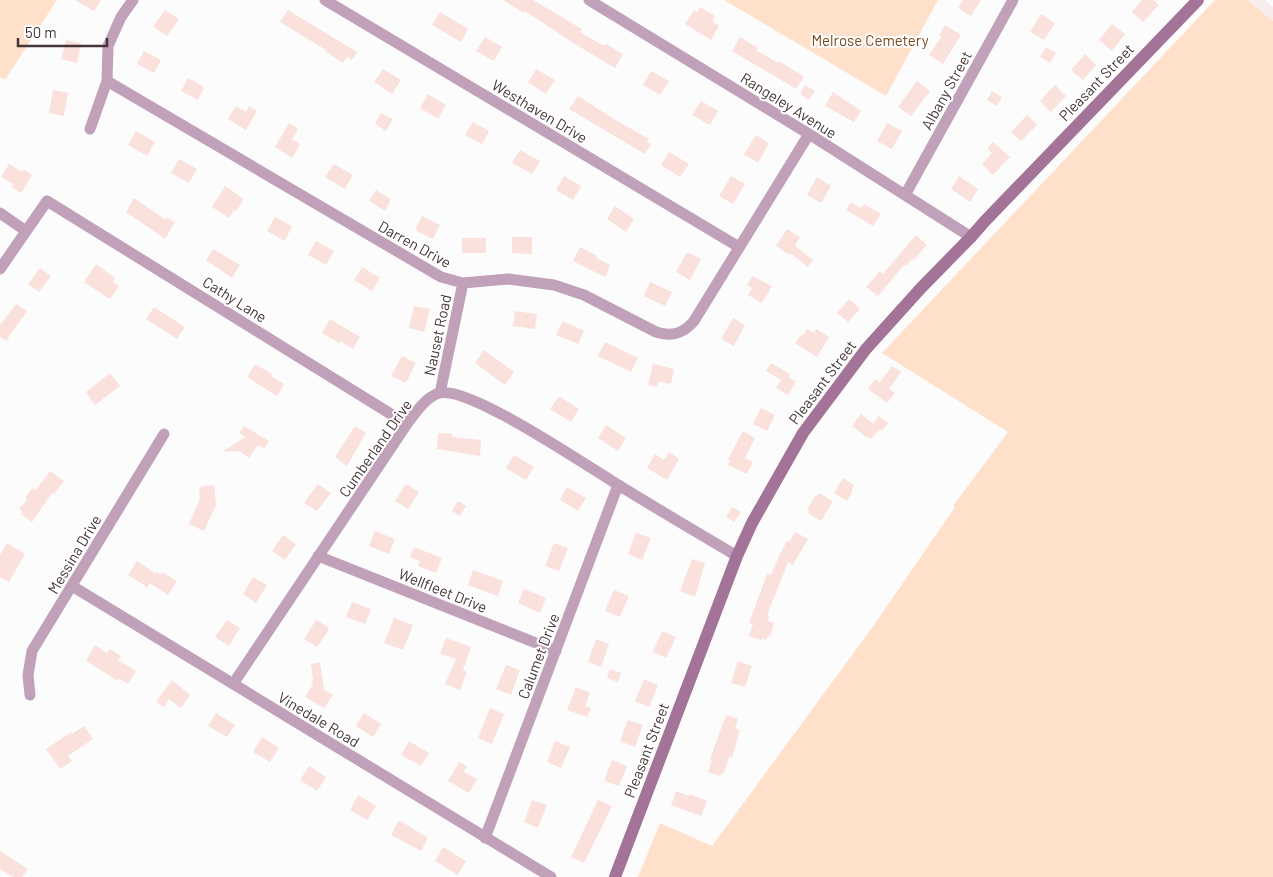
<svg xmlns="http://www.w3.org/2000/svg" width="1273" height="877" font-family="Barlow,sans-serif">
	<style>
		.built { fill: #f7edef }
		.green { fill: #ffe1cb }
		.building { fill: #fae1dc }
		.lines { fill: none; stroke-linecap: round; stroke-linejoin: round }
		.street { stroke: #c1a0b9; stroke-width: 11 }
		.secondary { stroke: #a37398; stroke-width: 12 }
		.labels { text-anchor: middle; dominant-baseline: central; stroke-width: 4; stroke-linejoin: round; paint-order: stroke }
		.park-label { font-size: 15px; fill: #79481c; stroke: #fff }
		.street-label { font-size: 15px; fill: #453539; stroke: #fff }
	</style>
	<rect width="100%" height="100%" fill="#fcfcfc"/>
	<!-- built -->
	<path class="built" d="M1248,0H1265L1273,7V21Z"/>
	<!-- green -->
	<path class="green" d="M0,0H57L5,80L0,77Z
		M724,0H938L886,96Z
		M1215,0H1248L1273,21V877H638L660,823L712,846L874,625L955,507L953,506L1008,432L882,353Z"/>
	<!-- building -->
	<path class="building" d="M75,0H101L94,11Z
		M503,0H533L582,29L580,32L604,46L606,44L623,54L615,68L575,44L525,11L524,13Z
		M963,0H981L971,16L958,8Z
		M1142,0H1153L1159,5L1143,22L1132,12Z
		M700,7L715,16L712,21L719,26L711,40L685,24L694,10L697,12Z
		M165,10L179,19L167,36L153,27Z
		M288,10L357,52L352,60L347,57L343,63L325,51L326,50L280,22Z
		M440,12L468,29L461,42L432,25Z
		M1041,14L1055,23L1044,40L1030,32Z
		M1112,24L1125,34L1112,51L1099,40Z
		M945,25L961,35L943,64L929,55L942,36L939,35Z
		M485,37L502,47L494,61L476,51Z
		M740,37L758,48L756,50L778,63L779,61L804,77L796,89L732,51Z
		M66,40L81,43L77,63L61,59Z
		M1046,47L1056,53L1050,63L1040,57Z
		M144,51L161,60L154,73L137,64Z
		M1085,54L1096,65L1083,80L1071,70Z
		M383,69L401,80L392,94L374,82Z
		M536,69L555,80L546,94L528,82Z
		M651,71L669,81L660,95L643,85Z
		M188,78L204,87L198,100L181,91Z
		M917,81L930,91L911,116L898,107Z
		M805,85L815,91L809,100L800,94Z
		M1055,85L1066,96L1051,112L1040,101Z
		M53,90L68,93L64,116L49,113Z
		M992,91L1002,97L997,106L987,100Z
		M833,92L861,111L854,122L825,106Z
		M428,94L446,105L438,119L420,108Z
		M578,96L614,119L649,139L647,142L651,144L645,154L569,109Z
		M701,101L718,111L710,125L692,115Z
		M236,106L246,112L249,106L257,111L246,130L228,119Z
		M381,113L393,119L386,131L375,124Z
		M1027,115L1037,125L1021,141L1011,132Z
		M473,122L489,131L482,144L465,135Z
		M289,123L298,129L292,139L300,144L292,158L275,147Z
		M887,123L902,131L892,149L877,141Z
		M136,131L155,142L147,156L128,145Z
		M756,135L769,143L758,163L744,154Z
		M993,142L1010,157L993,175L982,164L992,153L987,149Z
		M520,150L540,161L532,174L512,163Z
		M669,152L689,164L680,177L661,165Z
		M179,159L197,169L189,183L171,173Z
		M9,164L22,172L23,169L32,175L21,193L12,187L13,184L1,177Z
		M334,164L353,175L345,189L325,177Z
		M564,176L581,186L573,200L556,190Z
		M731,176L745,184L733,204L719,196Z
		M959,176L978,189L970,202L951,189Z
		M817,177L831,186L821,203L807,195Z
		M225,186L244,199L236,211L234,210L229,218L212,207Z
		M376,190L391,199L385,211L369,201Z
		M134,198L166,220L167,217L175,222L165,239L126,212Z
		M851,202L861,208L864,204L881,214L873,226L846,210Z
		M615,206L634,219L626,232L607,219Z
		M422,216L440,225L433,239L415,230Z
		M275,217L292,226L285,241L267,231Z
		M787,229L800,237L795,246L813,260L808,267L790,253L789,255L776,246Z
		M916,235L927,245L914,260L912,259L906,266L904,265L878,296L866,287L880,271L883,274Z
		M512,237H532V254L512,253Z
		M462,238H486V253H462Z
		M316,241L334,251L326,265L308,255Z
		M580,247L597,256L596,258L610,265L605,277L573,261Z
		M213,249L240,265L232,278L206,260Z
		M687,252L701,259L690,280L676,272Z
		M96,264L115,278L113,282L119,286L110,299L84,282Z
		M362,267L380,278L372,291L354,280Z
		M40,268L51,276L39,292L28,284Z
		M752,276L772,286L762,303L748,295L752,288L747,285Z
		M650,282L672,292L665,306L644,296Z
		M849,299L860,309L848,322L837,313Z
		M16,304L27,311L6,341L0,337V325Z
		M414,306L430,309L424,332L409,328Z
		M154,307L185,327L177,339L146,319Z
		M515,311L537,314L535,329L513,326Z
		M733,318L745,325L734,346L721,339Z
		M330,319L360,337L353,349L340,341L339,343L322,333Z
		M563,321L584,331L578,344L556,335Z
		M807,329L814,333L816,329L829,337L817,357L795,343L801,335L802,336Z
		M605,342L638,358L631,372L598,356Z
		M484,350L514,372L505,385L475,363Z
		M402,356L416,363L406,383L391,376Z
		M771,363L790,374L788,377L796,382L788,395L776,388L781,380L766,371Z
		M255,364L272,374L271,376L284,384L277,396L247,377Z
		M653,364L674,369L671,384L658,382L657,387L648,385Z
		M892,366L901,372L889,389L895,393L887,403L868,389L875,379L880,382Z
		M110,373L120,386L95,405L86,392Z
		M559,396L579,409L571,422L550,409Z
		M761,408L775,415L767,431L753,424Z
		M861,414L880,429L871,439L868,437L867,438L852,426Z
		M879,416L888,423L882,431L873,423Z
		M606,425L626,438L618,451L598,438Z
		M244,426L269,441L264,449L258,445L249,458L239,451L222,452L245,437L239,433Z
		M355,426L366,433L347,466L335,457Z
		M743,431L755,438L745,458L753,462L747,474L728,465L730,461L728,459Z
		M438,433L452,434V437L481,440L480,456L437,449Z
		M669,452L679,459L667,480L647,468L655,454L664,460Z
		M514,455L534,467L526,480L506,468Z
		M50,471L64,481L54,494L52,493L32,522L21,514L23,512L19,509L27,500L25,498L32,488L36,490Z
		M843,478L854,485L852,488L853,490L847,501L834,493Z
		M318,484L331,493L317,511L304,503Z
		M406,484L419,492L408,509L395,501Z
		M214,485L216,505L204,531L189,524L200,499L199,487Z
		M567,487L586,498L578,511L560,500Z
		M819,493L833,501L821,521L808,513L809,511L807,510L815,496L817,497Z
		M458,501L466,506L460,516L452,511Z
		M732,507L741,512L734,522L726,517Z
		M375,531L395,539L389,554L369,546Z
		M795,532L808,539L793,565L788,562L767,615L769,616L768,621L774,623L770,637L768,636L766,640L762,638L761,640L749,636L753,624L749,623L767,574L771,575L779,556L787,541L789,542Z
		M636,533L651,538L642,560L628,554Z
		M283,535L296,544L285,560L272,551Z
		M7,543L25,554L9,582L0,577V555Z
		M554,543L568,548L559,571L545,566Z
		M414,547L442,558L436,573L418,566L420,561L410,557Z
		M692,559L705,563L695,597L680,591Z
		M137,561L156,574L157,572L161,575L162,572L177,581L168,595L150,583L147,587L128,575Z
		M473,570L503,581L498,596L468,585Z
		M253,577L267,585L256,603L243,594Z
		M524,589L546,598L540,613L518,603Z
		M614,590L629,596L620,617L605,611Z
		M352,602L371,609L365,624L346,617Z
		M394,618L413,625L403,650L384,643Z
		M227,620L240,628L229,646L215,637Z
		M316,620L328,627V631L317,647L304,639Z
		M662,631L676,637L666,658L653,652Z
		M446,638L471,647L463,670L467,672L460,690L445,684L456,659L440,654Z
		M596,639L609,644L601,667L588,662Z
		M95,645L107,653L110,649L121,656L118,660L136,671L128,684L119,678L118,681L86,661Z
		M738,661L752,666L745,687L731,683Z
		M320,662L324,690L323,689L333,695L324,708L305,697L313,684L312,683L313,680L311,664Z
		M506,665L520,670L511,695L496,689Z
		M610,669L621,673L618,682L607,678Z
		M644,679L658,685L649,707L635,701Z
		M172,680L190,695L181,708L169,699L164,707L156,702Z
		M576,687L590,693L585,706L591,708L587,717L567,710Z
		M490,708L504,714L492,744L478,738Z
		M216,713L235,725L227,737L208,726Z
		M364,713L381,724L373,737L356,726Z
		M726,715L738,719L735,728L740,730L732,758L729,757L724,773H722L720,776L708,772L712,760L710,759Z
		M628,720L643,725L635,747L620,741Z
		M84,726L93,739L68,756L72,761L60,769L46,749L71,732L72,734Z
		M262,737L279,748L270,762L253,752Z
		M409,741L429,753L421,766L401,755Z
		M555,741L570,747L561,768L547,762Z
		M612,760L627,766L619,786L604,781Z
		M459,762L467,766L464,772L477,779L469,793L448,781Z
		M309,766L326,777L317,791L300,780Z
		M676,791L689,796L690,794L707,801L701,816L671,805Z
		M358,795L376,806L367,820L350,810Z
		M532,800L547,805L538,828L524,822Z
		M598,800L612,806L584,863L571,857Z
		M399,820L428,838L421,851L391,835Z
		M443,847L466,861L458,875L435,861Z
		M0,851L28,869L22,877H13L0,869Z"/>
	<g class="lines">
		<!-- street -->
		<path class="street" d="M325,0L739,247
			M589,0L809,134L971,237
			M107,81L441,277L463,283L508,279L554,285L584,295L656,332C671,337 683,334 694,321L809,134
			M90,129L107,81L108,46L121,17L133,0
			M905,195L1013,0
			M0,213L26,231
			M0,269L47,201L407,424
			M440,393L463,283
			M318,556L556,651
			M72,586L551,877
			M233,684L407,424C415,413 426,397 439,393C469,385 590,468 620,486C659,510 698,533 737,556
			M30,695L28,675L32,651L164,434
			M485,838L618,485"/>
		<!-- secondary -->
		<path class="secondary" d="M615,877L737,556L752,523L803,433L866,349L921,288L971,237L985,221L1198,0"/>
	</g>
	<g class="labels">
		<!-- park labels -->
		<g class="park-label">
			<text x="870" y="40">Melrose Cemetery</text>
		</g>
		<!-- street labels -->
		<g class="street-label">
			<text transform="translate(1096 82) rotate(-46)">Pleasant Street</text>
			<text transform="translate(946 90) rotate(-61)">Albany Street</text>
			<text transform="translate(789 105) rotate(32)">Rangeley Avenue</text>
			<text transform="translate(540 111) rotate(31)">Westhaven Drive</text>
			<text transform="translate(415 244) rotate(29)">Darren Drive</text>
			<text transform="translate(235 299) rotate(32)">Cathy Lane</text>
			<text transform="translate(437 335) rotate(-78)">Nauset Road</text>
			<text transform="translate(822 382) rotate(-53)">Pleasant Street</text>
			<text transform="translate(375 448) rotate(-55)">Cumberland Drive</text>
			<text transform="translate(74 554) rotate(-59)">Messina Drive</text>
			<text transform="translate(443 590) rotate(22)">Wellfleet Drive</text>
			<text transform="translate(538 656) rotate(-69)">Calumet Drive</text>
			<text transform="translate(319 719) rotate(31)">Vinedale Road</text>
			<text transform="translate(646 750) rotate(-69)">Pleasant Street</text>
		</g>
	</g>
	<!-- scale -->
	<path d="M18 38v8h89v-8" fill="none" stroke="#453539" stroke-width="2.5"/>
	<text x="25" y="38" font-size="15" fill="#453539" stroke="#ffffff" stroke-width="4" paint-order="stroke">50 m</text>
</svg>
